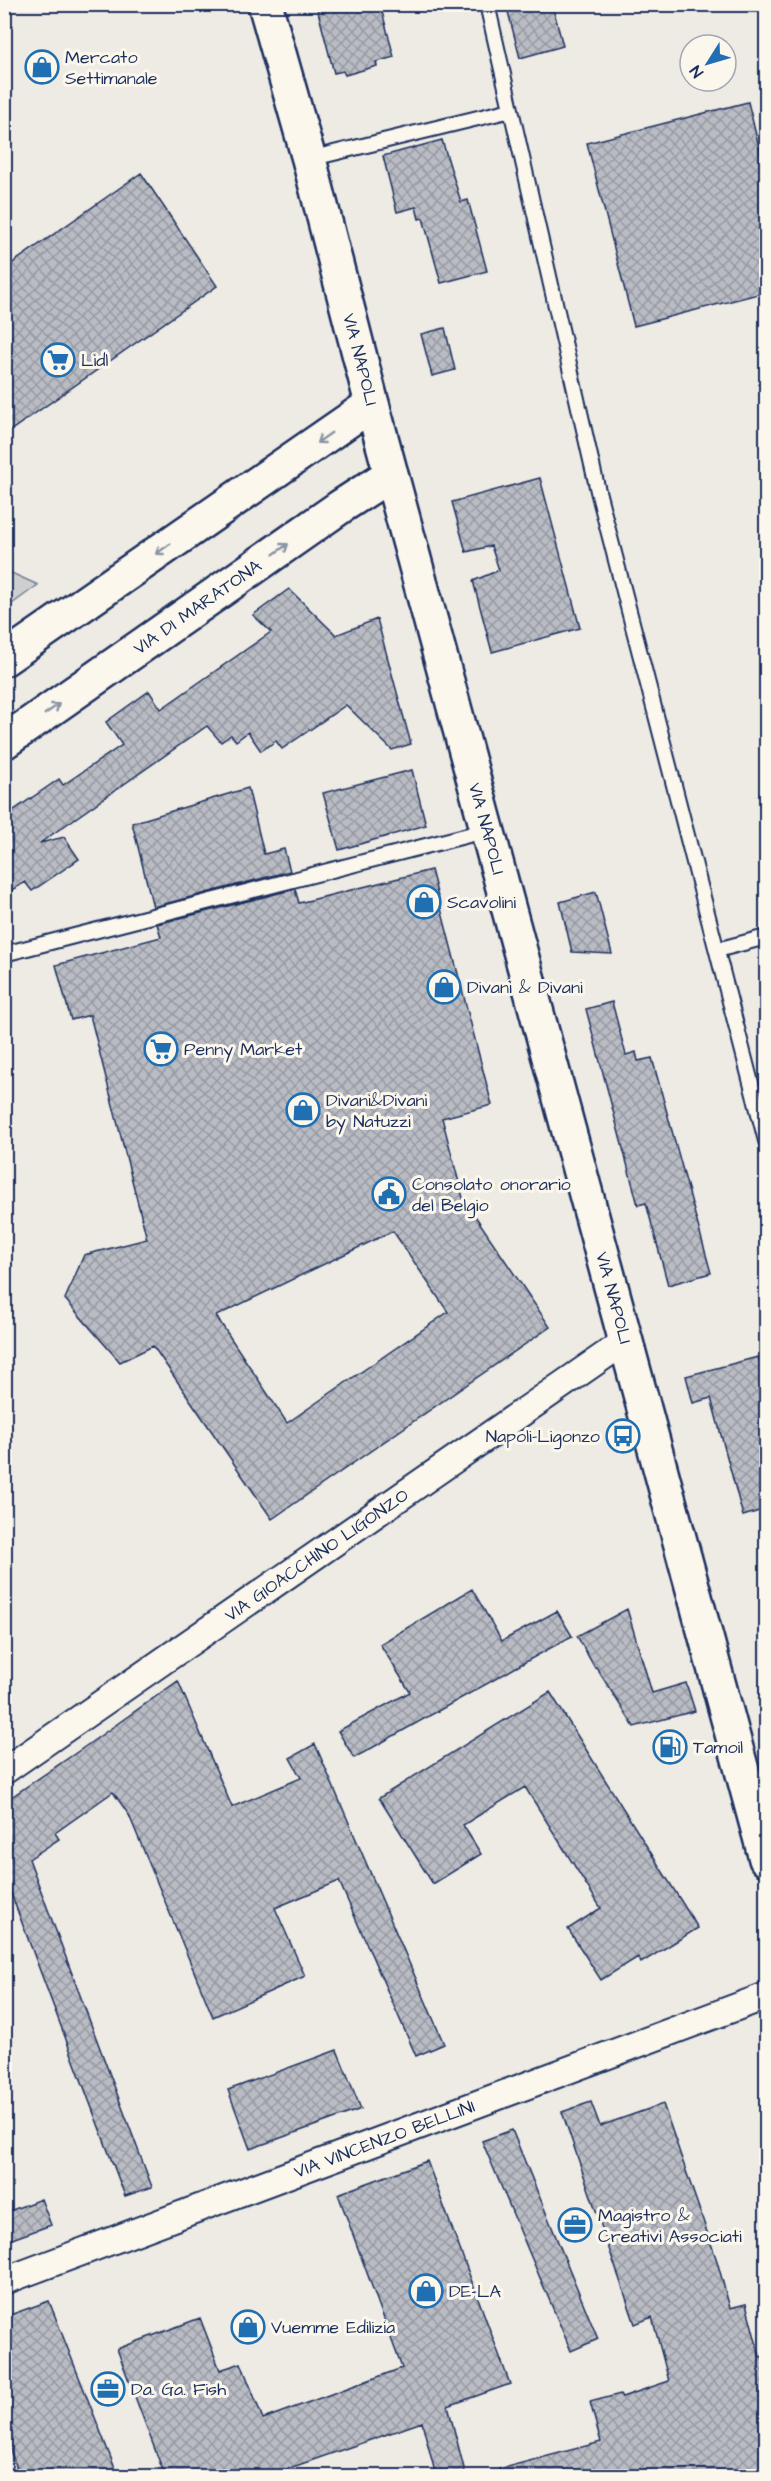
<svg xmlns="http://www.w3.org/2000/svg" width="771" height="2481" font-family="'Architects Daughter',sans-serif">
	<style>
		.green { fill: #cecfcf; stroke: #747f96; stroke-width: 1.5 }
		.building { fill: url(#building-cross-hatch); stroke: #1b2f5e; stroke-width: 1.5; fill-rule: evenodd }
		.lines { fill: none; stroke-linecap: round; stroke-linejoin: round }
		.service-casing { stroke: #1b2f5e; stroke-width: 18 }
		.minor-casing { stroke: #1b2f5e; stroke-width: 30 }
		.secondary-casing { stroke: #1b2f5e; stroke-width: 38 }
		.service { stroke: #fbf7ec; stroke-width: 14 }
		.minor { stroke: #fbf7ec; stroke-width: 26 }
		.secondary { stroke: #fbf7ec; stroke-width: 33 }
		.oneway { stroke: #8b93a5 }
		.labels { text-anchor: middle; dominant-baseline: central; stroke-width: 6; stroke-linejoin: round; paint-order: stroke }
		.poi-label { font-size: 18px; fill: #1b2f5e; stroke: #fbf7ec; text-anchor: start }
		.street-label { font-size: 18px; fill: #1b2f5e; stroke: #fbf7ec }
	</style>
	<defs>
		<pattern id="building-cross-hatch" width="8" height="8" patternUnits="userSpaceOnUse" patternTransform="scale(1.5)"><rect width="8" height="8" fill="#b9bcc3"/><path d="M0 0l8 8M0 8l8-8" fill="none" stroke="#9699a2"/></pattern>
	</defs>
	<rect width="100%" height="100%" fill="#eeebe4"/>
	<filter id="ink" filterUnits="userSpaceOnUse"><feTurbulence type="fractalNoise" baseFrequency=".0167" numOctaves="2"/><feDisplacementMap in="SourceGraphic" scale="12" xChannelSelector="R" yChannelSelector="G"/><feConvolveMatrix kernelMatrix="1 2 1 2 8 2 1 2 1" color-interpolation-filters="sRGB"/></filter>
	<g filter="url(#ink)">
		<!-- green -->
		<path class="green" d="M5,570L38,585L5,609Z"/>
		<!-- building -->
		<path class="building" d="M316,4H380L394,57L376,62L377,66L345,75L343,71L334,73Z
			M506,4H552L563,46L520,58Z
			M748,102L766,176V292L634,326L587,143Z
			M442,140L461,202L468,200L487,271L441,283L423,218L419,219L416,207L397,212L383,156Z
			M141,173L217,286L4,435V269Z
			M445,328L455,370L432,376L421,334Z
			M540,478L580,628L492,652L473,581L499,570L491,546L466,552L452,502Z
			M289,589L336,635L377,619L411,744L392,750L346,705L282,749L276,741L261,751L248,732L236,741L231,735L221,742L207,726L40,843L64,837L79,859L32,891L25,882L4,895V817L59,779L63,785L122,745L106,722L149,691L161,709L271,632L253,615Z
			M412,770L426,825L339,850L323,793Z
			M248,788L264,854L284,849L290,871L153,907L132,823Z
			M431,870L492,1105L442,1118L463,1198L550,1327L272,1519L153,1346L120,1362L65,1299L84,1255L147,1239L90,1015L71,1020L56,965L161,937L157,924L295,889L299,903ZM393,1231L448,1312L287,1423L216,1316Z
			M596,892L612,954L572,952L560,902Z
			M612,1002L626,1055L636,1052L638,1061L652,1058L711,1273L668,1285L646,1203L638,1205L586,1009Z
			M758,1357L761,1366L766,1365V1509L743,1516L711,1398L693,1403L686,1376Z
			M472,1589L502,1641L557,1611L572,1636L354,1758L338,1731L410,1692L380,1644Z
			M627,1609L652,1693L686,1683L695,1711L634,1727L596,1667L595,1668L577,1636Z
			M178,1681L232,1807L301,1778L290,1758L315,1744L444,2044L416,2056L339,1881L275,1908L305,1976L213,2017L129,1815L113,1792L55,1833L59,1839L29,1859L152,2187L125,2196L4,1875V1800H7L83,1748Z
			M550,1692L698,1928L641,1963L638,1957L601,1980L568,1929L601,1908L525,1787L463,1825L481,1854L433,1884L379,1798Z
			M337,2050L361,2109L250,2149L228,2090Z
			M591,2102L600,2126L663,2104L717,2261L730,2308L746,2304L760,2357L766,2355V2476H500L499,2469L601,2442L590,2402L620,2394L622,2397L669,2381L652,2317L635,2324L562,2112Z
			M512,2130L598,2339L571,2351L482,2141Z
			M427,2161L510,2384L448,2406L466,2476H436L422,2422L267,2476H165L117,2349L200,2318L220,2370L241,2363L263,2419L402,2368L338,2194Z
			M41,2199L51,2225L4,2242V2213Z
			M49,2301L118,2476H20L4,2434V2317Z"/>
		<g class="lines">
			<!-- service casing -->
			<g class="service-casing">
				<path id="service" d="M487,4L598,491L766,1141
					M309,159L511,110
					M717,950L766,937
					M4,954L488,830"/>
			</g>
			<!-- minor casing -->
			<g class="minor-casing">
				<g id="minor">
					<path id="s1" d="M4,1771L627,1340"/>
					<path id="s2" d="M4,2281L766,1996"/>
				</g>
			</g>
			<!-- secondary casing -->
			<g class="secondary-casing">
				<g id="secondary">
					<path id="s3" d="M265,4L309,159L372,404L766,1859"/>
					<path d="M4,659L372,404"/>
					<path id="s4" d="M4,742L340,507L391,474"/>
				</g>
			</g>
			<!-- service -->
			<use href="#service" class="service"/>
			<!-- minor -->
			<use href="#minor" class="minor"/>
			<!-- secondary -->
			<use href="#secondary" class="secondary"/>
		</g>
		<!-- one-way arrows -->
		<defs><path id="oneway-shaft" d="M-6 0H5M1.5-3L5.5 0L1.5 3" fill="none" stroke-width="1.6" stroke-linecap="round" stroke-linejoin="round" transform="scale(1.5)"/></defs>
		<g class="oneway">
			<use href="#oneway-shaft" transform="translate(324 438) rotate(145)"/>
			<use href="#oneway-shaft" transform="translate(163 549) rotate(145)"/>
			<use href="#oneway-shaft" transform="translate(281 549) rotate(-35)"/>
			<use href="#oneway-shaft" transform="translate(52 709) rotate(-35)"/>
		</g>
	</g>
	<!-- icons -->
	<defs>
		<g id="shop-ring" transform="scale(1.725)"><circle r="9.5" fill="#fbf7ec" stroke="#1f6fb2" stroke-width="1.5"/><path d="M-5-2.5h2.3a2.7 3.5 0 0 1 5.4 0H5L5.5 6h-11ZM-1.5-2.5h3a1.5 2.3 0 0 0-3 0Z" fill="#1f6fb2"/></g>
		<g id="supermarket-ring" transform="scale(1.725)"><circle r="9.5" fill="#fbf7ec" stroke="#1f6fb2" stroke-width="1.5"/><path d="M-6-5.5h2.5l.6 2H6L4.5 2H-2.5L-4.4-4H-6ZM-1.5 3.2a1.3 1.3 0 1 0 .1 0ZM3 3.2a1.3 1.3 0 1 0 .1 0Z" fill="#1f6fb2"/></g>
		<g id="civic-ring" transform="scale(1.725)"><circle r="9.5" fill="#fbf7ec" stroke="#1f6fb2" stroke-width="1.5"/><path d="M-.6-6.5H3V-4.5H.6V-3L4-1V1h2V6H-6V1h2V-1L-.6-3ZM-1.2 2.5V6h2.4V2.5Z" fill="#1f6fb2"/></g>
		<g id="bus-ring" transform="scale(1.725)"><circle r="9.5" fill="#fbf7ec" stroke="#1f6fb2" stroke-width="1.5"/><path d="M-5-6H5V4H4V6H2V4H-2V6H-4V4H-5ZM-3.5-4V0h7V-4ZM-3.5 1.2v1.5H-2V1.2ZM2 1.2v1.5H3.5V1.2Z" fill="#1f6fb2"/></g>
		<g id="fuel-ring" transform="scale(1.725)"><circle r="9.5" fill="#fbf7ec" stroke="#1f6fb2" stroke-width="1.5"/><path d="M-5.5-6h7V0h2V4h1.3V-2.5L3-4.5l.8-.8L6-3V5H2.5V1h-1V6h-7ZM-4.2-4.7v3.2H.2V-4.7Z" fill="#1f6fb2"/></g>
		<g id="office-ring" transform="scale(1.725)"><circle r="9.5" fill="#fbf7ec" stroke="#1f6fb2" stroke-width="1.5"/><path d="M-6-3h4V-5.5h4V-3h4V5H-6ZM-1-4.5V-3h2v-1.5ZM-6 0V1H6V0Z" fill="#1f6fb2"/></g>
	</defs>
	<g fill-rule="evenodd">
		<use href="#shop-ring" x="42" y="67"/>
		<use href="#supermarket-ring" x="58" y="360"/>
		<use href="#shop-ring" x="424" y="902"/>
		<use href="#shop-ring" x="444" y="987"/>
		<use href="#supermarket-ring" x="161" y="1049"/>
		<use href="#shop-ring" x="303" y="1110"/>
		<use href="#civic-ring" x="389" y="1194"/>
		<use href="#bus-ring" x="623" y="1436"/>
		<use href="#fuel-ring" x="670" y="1747"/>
		<use href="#office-ring" x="575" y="2225"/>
		<use href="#shop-ring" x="426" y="2291"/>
		<use href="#shop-ring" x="248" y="2327"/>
		<use href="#office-ring" x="108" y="2389"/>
	</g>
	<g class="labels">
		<!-- poi labels -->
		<g class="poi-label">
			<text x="65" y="57">Mercato<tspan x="65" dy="21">Settimanale</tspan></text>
			<text x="81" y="360">Lidl</text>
			<text x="447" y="902">Scavolini</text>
			<text x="467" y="987">Divani &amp; Divani</text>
			<text x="184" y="1049">Penny Market</text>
			<text x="326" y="1100">Divani&amp;Divani<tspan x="326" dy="21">by Natuzzi</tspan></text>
			<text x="412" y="1184">Consolato onorario<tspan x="412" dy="21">del Belgio</tspan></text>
			<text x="600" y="1436" text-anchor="end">Napoli-Ligonzo</text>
			<text x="693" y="1747">Tamoil</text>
			<text x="598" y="2215">Magistro &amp;<tspan x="598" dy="21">Creativi Associati</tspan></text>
			<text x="449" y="2291">DE-LA</text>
			<text x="271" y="2327">Vuemme Edilizia</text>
			<text x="131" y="2389">Da. Ga. Fish</text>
		</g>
		<!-- street labels -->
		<g class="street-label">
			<text stroke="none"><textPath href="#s3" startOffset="368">VIA NAPOLI</textPath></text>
			<text stroke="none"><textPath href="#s4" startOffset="236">VIA DI MARATONA</textPath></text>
			<text stroke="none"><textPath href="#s3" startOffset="854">VIA NAPOLI</textPath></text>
			<text stroke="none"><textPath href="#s3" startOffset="1340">VIA NAPOLI</textPath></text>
			<text stroke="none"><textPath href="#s1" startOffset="380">VIA GIOACCHINO LIGONZO</textPath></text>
			<text stroke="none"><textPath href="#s2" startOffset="406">VIA VINCENZO BELLINI</textPath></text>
		</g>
	</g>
	<!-- margin -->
	<rect width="771" height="2481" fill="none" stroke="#fbf7ec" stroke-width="24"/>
	<rect x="12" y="12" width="747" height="2457" fill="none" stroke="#1b2f5e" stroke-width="2" filter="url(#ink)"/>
	<!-- north arrow -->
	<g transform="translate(708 63) rotate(233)"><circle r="28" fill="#fbf7ec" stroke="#a1a7b3" stroke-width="1.5"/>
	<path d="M0-4.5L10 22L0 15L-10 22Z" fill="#1f6fb2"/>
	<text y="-9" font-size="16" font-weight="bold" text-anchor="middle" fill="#1b2f5e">N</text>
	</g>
</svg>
